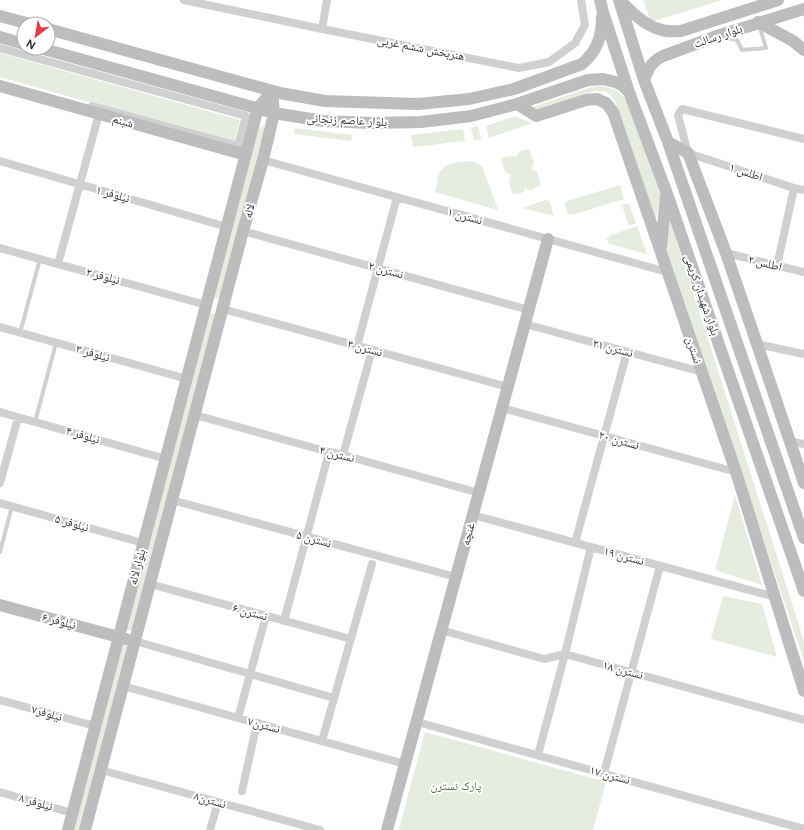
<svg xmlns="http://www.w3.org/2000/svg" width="804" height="830" font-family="Figtree,'Noto Naskh Arabic',sans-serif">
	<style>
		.green { fill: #e6ecdf }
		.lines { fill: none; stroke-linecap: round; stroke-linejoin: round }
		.lane { stroke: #d0d0d0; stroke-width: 4 }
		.street { stroke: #d0d0d0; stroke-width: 8 }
		.secondary { stroke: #bdbdbd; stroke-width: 12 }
		.labels { text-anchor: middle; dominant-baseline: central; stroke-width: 4; stroke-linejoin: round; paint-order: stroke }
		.street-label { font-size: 12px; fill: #333; stroke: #fff }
		.park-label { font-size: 12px; fill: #56703f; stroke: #fff }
	</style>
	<rect width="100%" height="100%" fill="#fff"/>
	<!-- green -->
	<path class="green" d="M643,0H722L651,22Z
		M0,53L240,120L234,143L0,77Z
		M600,86C617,89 623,93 631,108L661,194L656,220L615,102C610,90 603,90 592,92L535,111L533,107L591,87Z
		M516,116L523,120L533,123L489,138L486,126Z
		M264,126L265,131L222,299L214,297L259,128Z
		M478,126L481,139L474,141L471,128Z
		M295,128L352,135L351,141L294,134Z
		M463,129L465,141L413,147L411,135Z
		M527,149L530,151L534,163L531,169L537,172L541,184L539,186L531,190L525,188L524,192L515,194L512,193L509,181L511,175L505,172L501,160L503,157L511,156L516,157L519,152Z
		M473,161L482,166L498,210L435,192C437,187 437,182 438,177C442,161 461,162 473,161Z
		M620,185L624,199L572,215L568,214L565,205L567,201Z
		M545,200L549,201L554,216L523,208Z
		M629,203L636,223L629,226L622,205Z
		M669,217L804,641V661L666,248Z
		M637,226L647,254L610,244L606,239L609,238V236Z
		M210,313L216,314L134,631L125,630L159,499L181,425Z
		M735,495L762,585L715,570Z
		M723,596L762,604L777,657L711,639Z
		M123,641H129L81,830H72Z
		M425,732L606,782L593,830H403L399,829Z"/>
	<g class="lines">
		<!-- lane -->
		<path class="lane" d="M725,38L737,40L742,50L766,48L759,25
			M20,333L40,259
			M35,422L56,343
			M0,552L12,506"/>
		<!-- street -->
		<path class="street" d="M184,0L322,29L519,68L549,62L575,43L585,25L581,0
			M322,29L327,0
			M0,48L246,116L238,146L92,106
			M804,139L682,109L678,115L688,153L794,188L804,190
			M263,160L667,272
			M0,161L227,227
			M243,231L529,310
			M0,248L206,305
			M726,253L804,272
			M58,264L99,114
			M777,266L794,188
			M223,309L508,387
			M525,324L702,372
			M0,327L187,379
			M757,344L804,354
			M357,346L397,197
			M502,408L736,472
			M0,412L166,459
			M195,415L329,452L343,455L479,493
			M789,441L804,444
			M343,455L372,350
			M0,483L18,418
			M172,500L456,577
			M0,503L143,543
			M473,515L775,597
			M575,543L627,352
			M150,584L351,639
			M284,621L329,452
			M441,630L544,659L565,654L804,720
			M135,641L334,698
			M123,686L405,764
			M0,700L95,726
			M238,718L266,616
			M417,722L804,829
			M322,741L372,564
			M538,755L565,654L591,547
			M101,770L320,830
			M604,773L660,566
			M242,791L257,723
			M0,792L72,813
			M210,830L218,802"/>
		<!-- secondary -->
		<path class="secondary" d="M600,0L603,12L629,92L666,191L804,591
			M619,0L644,80L668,142L804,538
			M620,0C630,11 647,27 662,30C668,32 675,31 681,31L778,0
			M0,16L30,24
			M758,22L793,41L804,50
			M48,29L280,93L325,101L418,104L469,99L514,89L582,64C597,51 602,37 602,17
			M0,37L24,44
			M40,48L274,113L323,121L373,123L421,122L471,116L517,104L588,80L603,79L615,82L622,85L629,92
			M644,80C649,68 651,62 663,56L717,36L804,9
			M0,86L246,155
			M517,104L536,116L586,100L597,99L606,103L613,112L736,472L804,691
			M668,142L688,153L726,253L757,344L804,483
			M661,247L666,196
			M0,605L126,639
			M68,830L258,108L272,91
			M85,830L243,231L263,160L274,113L272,91
			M387,830L548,239"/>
	</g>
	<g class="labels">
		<!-- street labels -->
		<g class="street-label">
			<text transform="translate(718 36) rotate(-19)">بلوار رسالت</text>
			<text transform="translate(421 48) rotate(11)">هنربخش ششم غربی</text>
			<text transform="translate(347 120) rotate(3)">بلوار عاصم زنجانی</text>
			<text transform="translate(123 121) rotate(16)">شبنم</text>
			<text transform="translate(746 172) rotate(18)">اطلس ۱</text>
			<text transform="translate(113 194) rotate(16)">نیلوفر ۱</text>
			<text transform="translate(249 211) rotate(-74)">لاله</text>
			<text transform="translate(465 216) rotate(15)">نسترن ۱</text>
			<text transform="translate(765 263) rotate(14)">اطلس ۲</text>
			<text transform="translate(386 270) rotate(15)">نسترن ۲</text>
			<text transform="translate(103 276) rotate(15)">نیلوفر ۲</text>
			<text transform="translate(702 295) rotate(71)">بلوار شهیدان کریمی</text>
			<text transform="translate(365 348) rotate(15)">نسترن ۳</text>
			<text transform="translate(613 348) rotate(15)">نسترن ۲۱</text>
			<text transform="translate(694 350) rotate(71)">نسترن</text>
			<text transform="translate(93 353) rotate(16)">نیلوفر ۳</text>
			<text transform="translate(83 435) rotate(16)">نیلوفر ۴</text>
			<text transform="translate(619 440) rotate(16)">نسترن ۲۰</text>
			<text transform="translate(337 454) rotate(14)">نسترن ۴</text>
			<text transform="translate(72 523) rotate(16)">نیلوفر ۵</text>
			<text transform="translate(468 534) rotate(-75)">غنچه</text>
			<text transform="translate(314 539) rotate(15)">نسترن ۵</text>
			<text transform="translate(624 556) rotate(15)">نسترن ۱۹</text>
			<text transform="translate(137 567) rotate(-75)">بلوار لاله</text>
			<text transform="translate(250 612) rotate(15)">نسترن ۶</text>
			<text transform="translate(59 621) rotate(15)">نیلوفر ۶</text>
			<text transform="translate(623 670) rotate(15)">نسترن ۱۸</text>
			<text transform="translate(47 713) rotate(16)">نیلوفر۷</text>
			<text transform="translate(264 725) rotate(15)">نسترن۷</text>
			<text transform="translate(610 775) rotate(15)">نسترن ۱۷</text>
			<text transform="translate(210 800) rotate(16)">نسترن۸</text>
			<text transform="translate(36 802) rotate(16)">نیلوفر ۸</text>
		</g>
		<!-- park labels -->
		<g class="park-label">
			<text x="456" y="786">پارک نسترن</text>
		</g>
	</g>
	<!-- north arrow -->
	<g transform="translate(36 36) rotate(211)"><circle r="19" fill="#ffffff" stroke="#adadad"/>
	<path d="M0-3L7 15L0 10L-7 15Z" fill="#e63946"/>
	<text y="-6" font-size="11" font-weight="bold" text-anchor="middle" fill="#333333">N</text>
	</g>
</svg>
